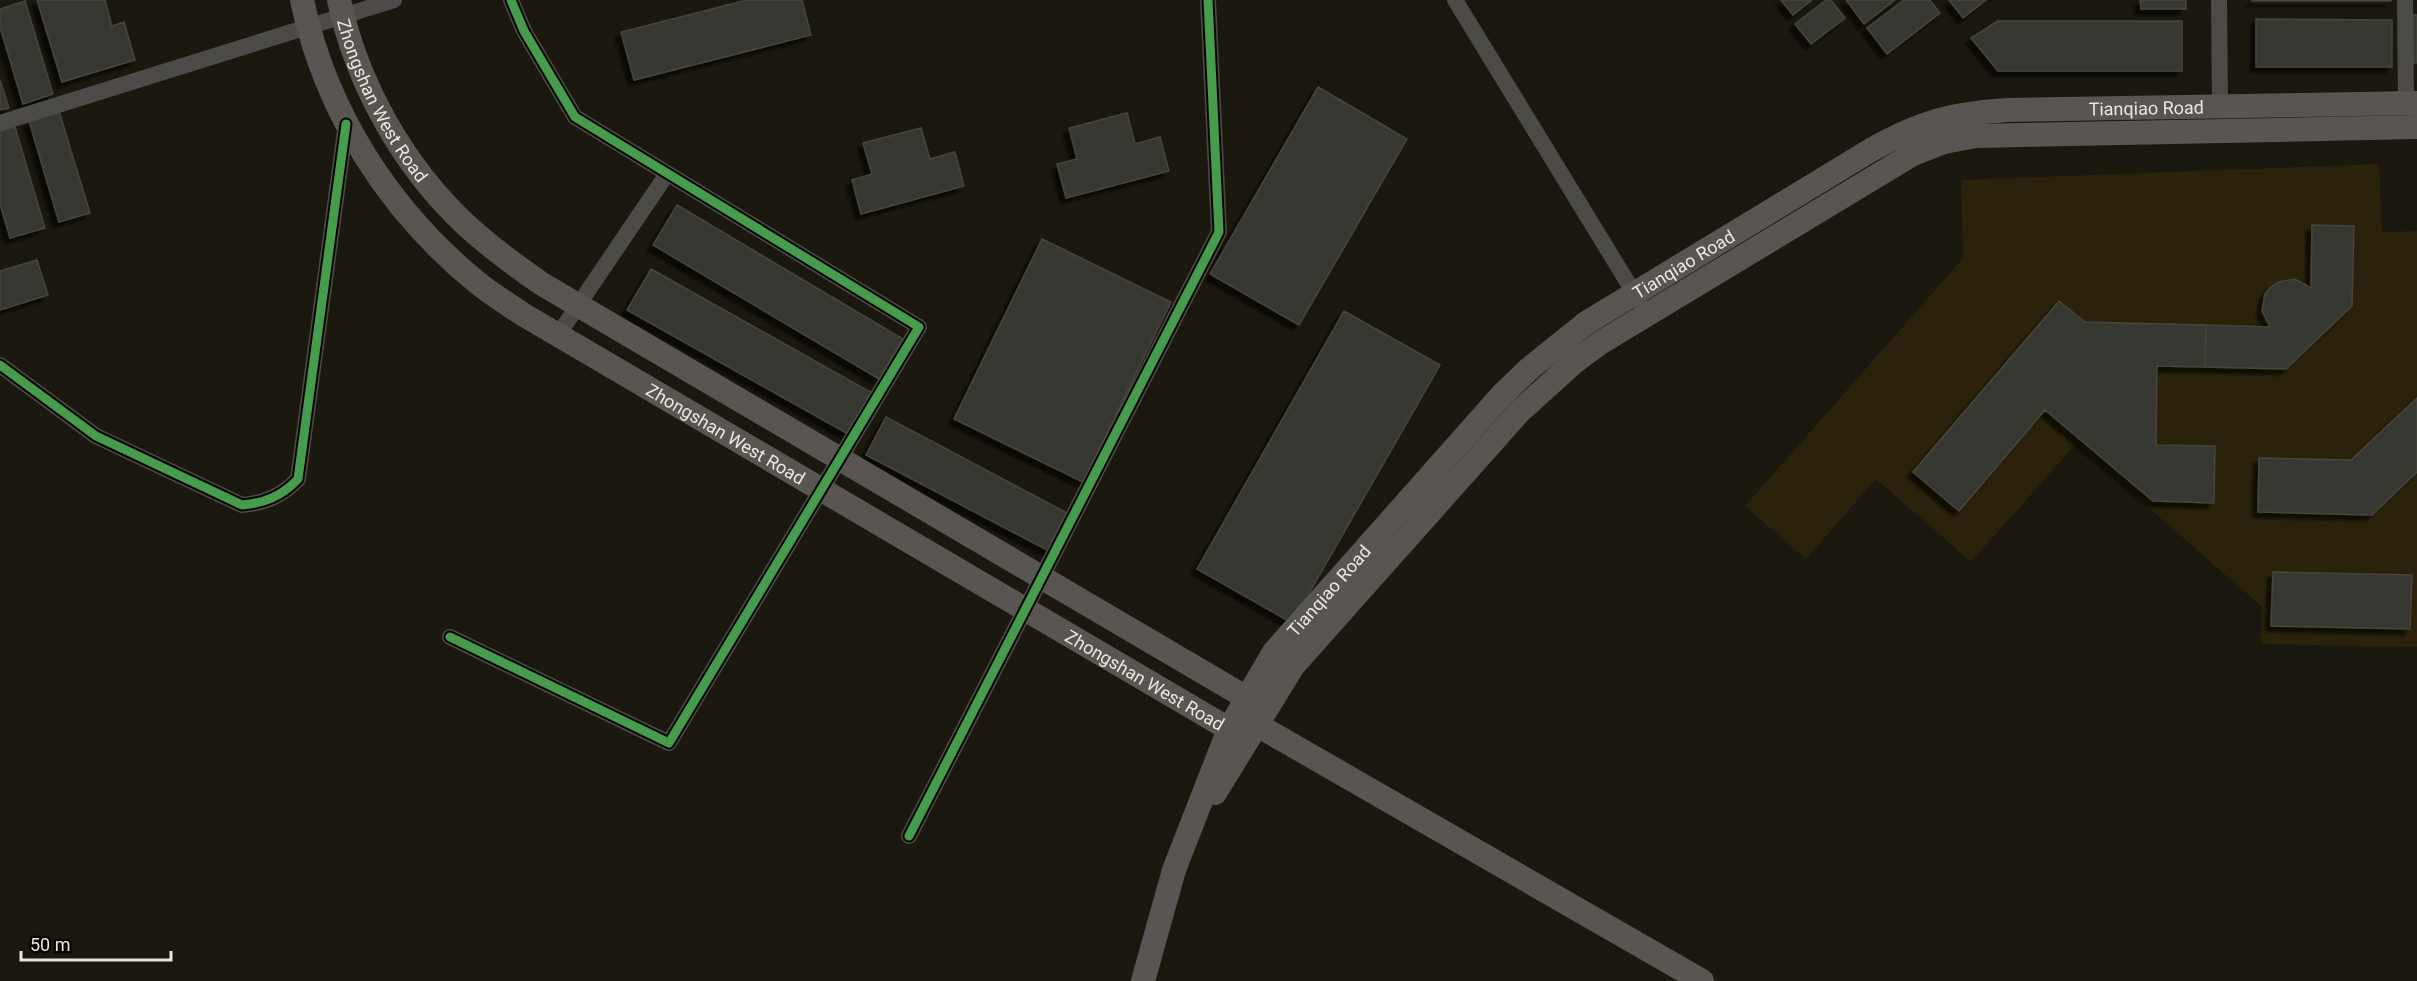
<svg xmlns="http://www.w3.org/2000/svg" width="2417" height="981" font-family="Roboto,sans-serif">
	<style>
		.built { fill: #2a220b }
		.building { fill: #393830; stroke: #46453c; stroke-width: 1.5; filter: url(#shadow) }
		.lines { fill: none; stroke-linecap: round; stroke-linejoin: round }
		.street { stroke: #4d4b48; stroke-width: 16 }
		.secondary { stroke: #585552; stroke-width: 24 }
		.cycleway-casing { stroke: #080602; stroke-width: 13 }
		.cycleway { stroke: #469c4c; stroke-width: 9 }
		.labels { text-anchor: middle; dominant-baseline: central; stroke-width: 4.5; stroke-linejoin: round; paint-order: stroke }
		.street-label { font-size: 18px; fill: #ece7dc; stroke: #080602 }
	</style>
	<defs>
		<filter id="shadow"><feDropShadow dx="-5.5" dy="5.5" stdDeviation="1.5" flood-color="#0009"/></filter>
	</defs>
	<rect width="100%" height="100%" fill="#1b180f"/>
	<!-- built -->
	<path class="built" d="M2379,164L2382,232L2417,231V647L2261,644L2262,607L2076,444L1971,562L1876,479L1806,559L1745,506L1963,258L1961,180Z"/>
	<!-- building -->
	<path class="building" d="M37,0H105L112,26L124,22L135,60L62,82Z
		M747,0H802L811,35L634,80L621,32Z
		M1781,0H1812L1793,15Z
		M1826,0H1831L1845,18L1811,44L1795,24Z
		M1846,0H1895L1864,24Z
		M1904,0H1930L1940,13L1887,54L1867,28Z
		M1949,0H1986L1963,18Z
		M2140,0H2186V9H2141Z
		M2252,0H2391V1H2252Z
		M25,1L53,94L23,104L0,27V9Z
		M2413,15H2417V63H2413Z
		M2256,19L2392,20V67H2256Z
		M1998,21H2182V71H1998L1971,38Z
		M0,80L9,108L0,110Z
		M1318,87L1407,139L1299,325L1210,274Z
		M59,111L90,213L59,222L29,121Z
		M1127,113L1135,144L1160,137L1169,171L1066,198L1057,164L1077,159L1069,128Z
		M15,127L45,228L10,238L0,204V131Z
		M921,128L930,159L955,152L964,186L861,214L852,180L872,174L863,143Z
		M677,205L903,339L879,379L653,245Z
		M2312,225L2354,226L2352,306L2286,369L2205,367L2206,325L2270,327L2262,311L2265,294L2271,287L2278,282L2295,279L2311,288Z
		M1042,239L1171,302L1083,482L954,419Z
		M37,260L48,295L0,310V271Z
		M651,269L872,393L848,434L627,310Z
		M2059,301L2085,322L2206,325L2205,367L2157,366L2156,445L2215,446L2214,503L2153,501L2045,410L1959,511L1913,472Z
		M1344,311L1440,365L1292,623L1197,569Z
		M2417,398V472L2372,515L2258,512L2259,458L2351,460Z
		M886,417L1069,514L1049,551L866,455Z
		M2273,572L2412,575L2410,629L2271,626Z"/>
	<g class="lines">
		<!-- street -->
		<path class="street" d="M1455,0L1639,301
			M2219,0L2220,107
			M2405,0L2406,104
			M0,123L394,0
			M558,335L667,174
			M0,365L96,436L242,505C265,503 282,496 298,479L346,124
			M450,637L669,743L919,327L575,117L524,31L511,0
			M909,836L1219,232L1208,0"/>
		<!-- secondary -->
		<g class="secondary">
			<path id="s1" d="M302,0C326,113 390,212 479,284C493,295 509,305 524,315L1229,729L1246,727"/>
			<path id="s2" d="M339,0C357,84 403,166 466,225C490,247 516,266 542,284L1247,698L1253,712"/>
			<path d="M1259,726L1702,981"/>
			<path d="M1215,793L1293,666L1520,411L1572,364L1600,343L1913,154L1944,142L1976,136L2417,127"/>
			<path id="s3" d="M1143,981L1174,870L1229,729L1274,652L1502,395L1529,369L1586,323L1871,150C1920,122 1953,113 2009,110L2417,103"/>
		</g>
		<!-- cycleway casing -->
		<g class="cycleway-casing">
			<path id="cycleway" d="M0,365L96,436L242,505C265,503 282,496 298,479L346,124
				M450,637L669,743L919,327L575,117L524,31L511,0
				M909,836L1219,232L1208,0"/>
		</g>
		<!-- cycleway -->
		<use href="#cycleway" class="cycleway"/>
	</g>
	<g class="labels">
		<!-- street labels -->
		<g class="street-label">
			<text stroke="none"><textPath href="#s2" startOffset="110">Zhongshan West Road</textPath></text>
			<text stroke="none"><textPath href="#s3" startOffset="1426">Tianqiao Road</textPath></text>
			<text stroke="none"><textPath href="#s3" startOffset="924">Tianqiao Road</textPath></text>
			<text stroke="none"><textPath href="#s1" startOffset="630">Zhongshan West Road</textPath></text>
			<text stroke="none"><textPath href="#s3" startOffset="438">Tianqiao Road</textPath></text>
			<text stroke="none"><textPath href="#s1" startOffset="1116">Zhongshan West Road</textPath></text>
		</g>
	</g>
	<!-- scale -->
	<path d="M21 951v9h150v-9" fill="none" stroke="#ece7dc" stroke-width="3"/>
	<text x="30" y="951" font-size="18" fill="#ece7dc" stroke="#080602" stroke-width="4.5" paint-order="stroke">50 m</text>
</svg>
